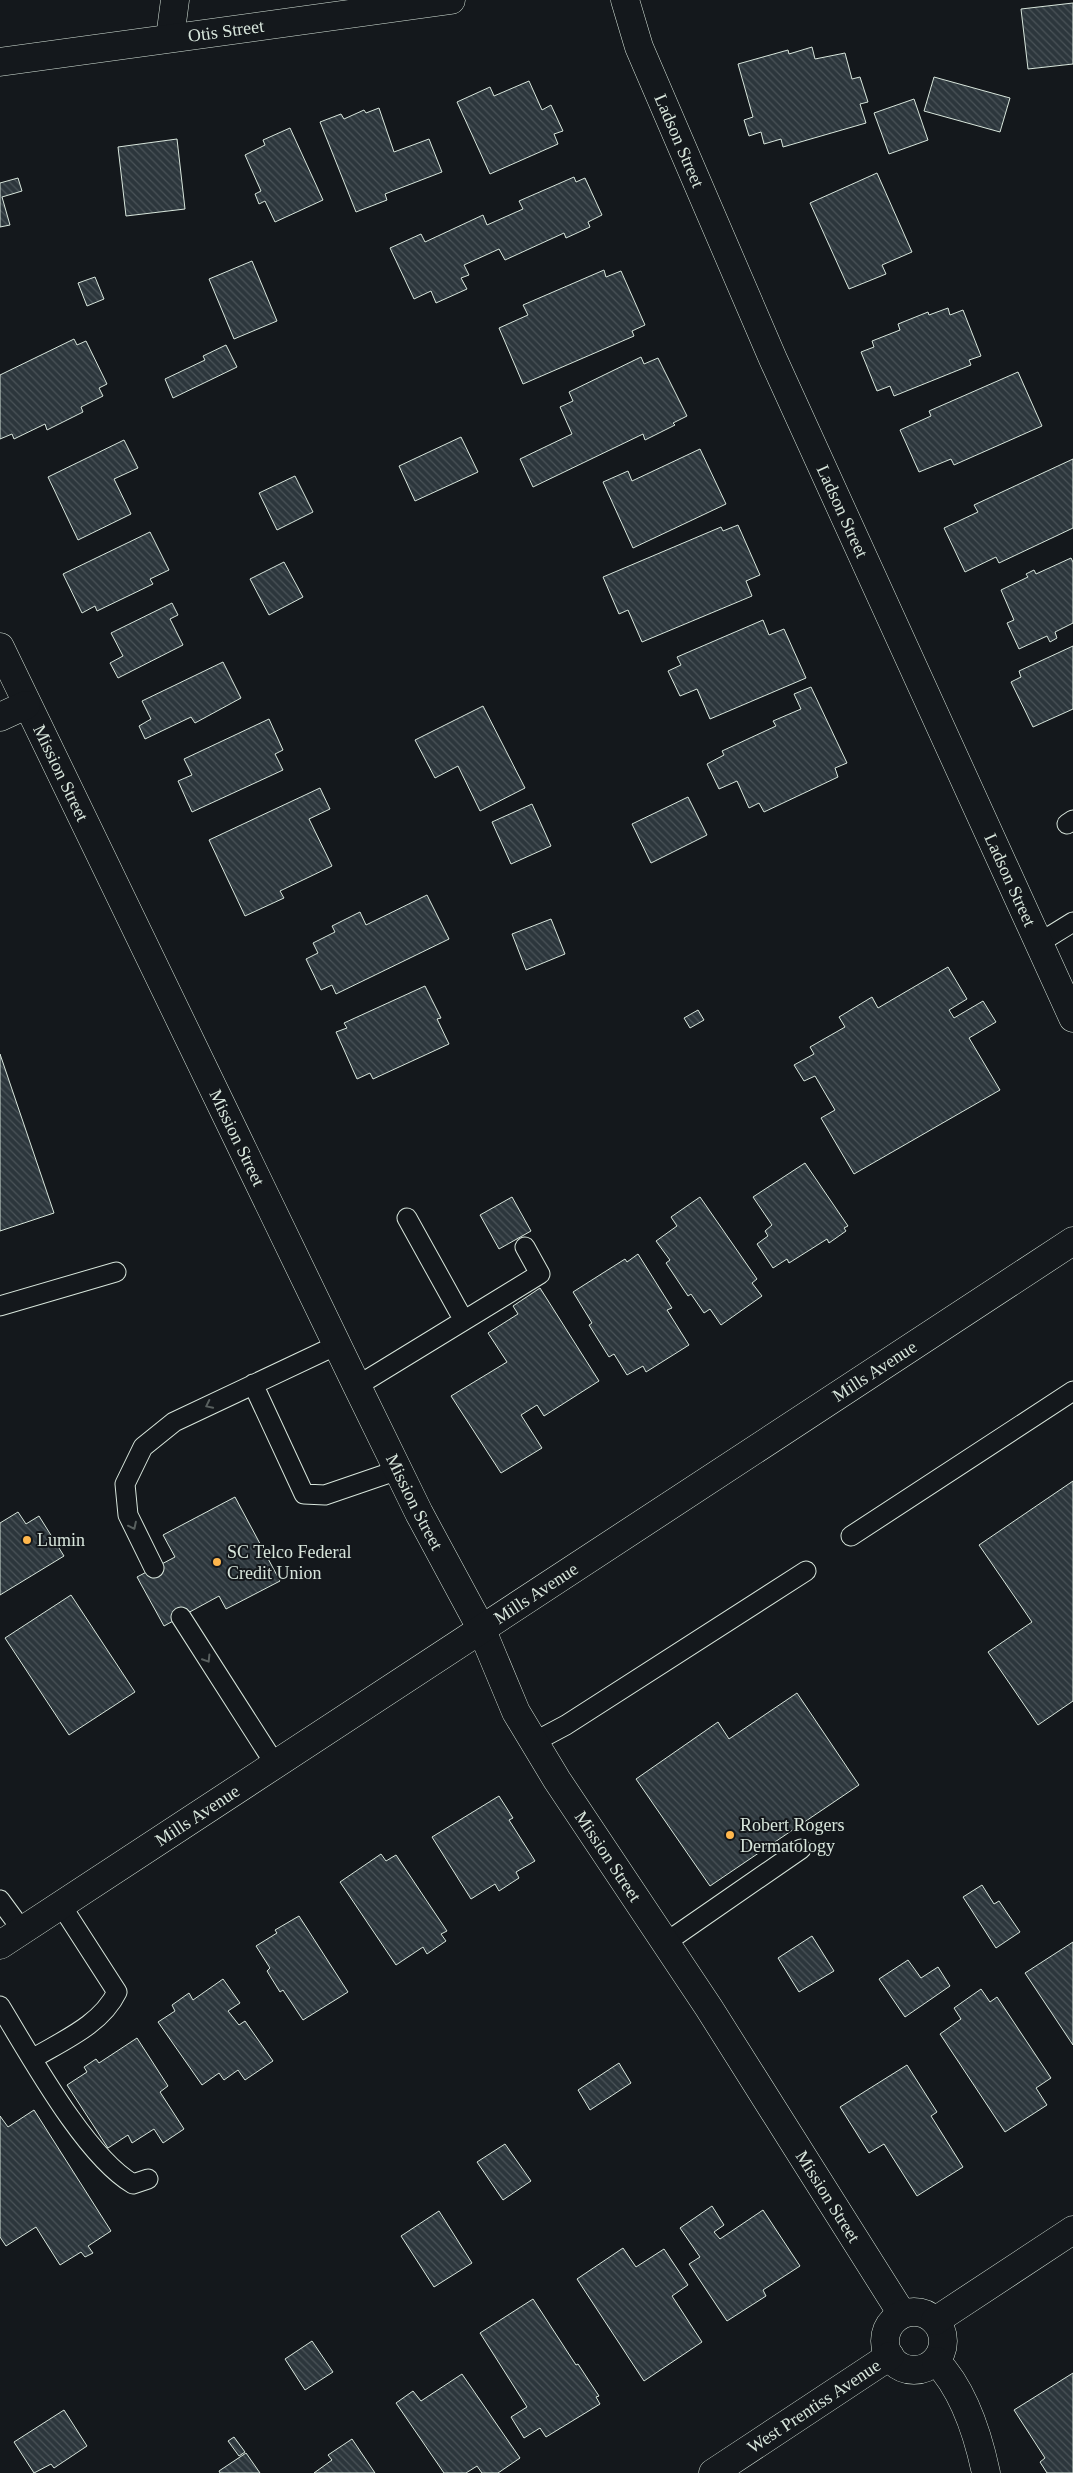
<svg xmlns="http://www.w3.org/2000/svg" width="1073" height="2473" font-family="'Times New Roman',serif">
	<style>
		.building { fill: url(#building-back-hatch); stroke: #d8e6dc }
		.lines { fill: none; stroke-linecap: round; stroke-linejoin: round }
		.lane-casing { stroke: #d8e6dc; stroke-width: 21 }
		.street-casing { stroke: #d8e6dc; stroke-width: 29 }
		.primary-casing { stroke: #d8e6dc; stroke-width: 29 }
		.lane { stroke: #14181c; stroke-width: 19 }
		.street { stroke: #14181c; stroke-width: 28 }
		.primary { stroke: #14181c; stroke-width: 28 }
		.oneway { stroke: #59605f }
		.poi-dot { fill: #ffb74d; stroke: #14181c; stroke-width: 2 }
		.labels { text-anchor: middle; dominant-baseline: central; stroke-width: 4; stroke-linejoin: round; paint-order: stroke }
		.street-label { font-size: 18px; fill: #d8e6dc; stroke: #14181c }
		.poi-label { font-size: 18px; fill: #d8e6dc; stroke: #14181c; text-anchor: start }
	</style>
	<defs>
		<pattern id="building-back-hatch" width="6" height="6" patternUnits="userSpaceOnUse" patternTransform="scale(1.25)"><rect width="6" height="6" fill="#2c363c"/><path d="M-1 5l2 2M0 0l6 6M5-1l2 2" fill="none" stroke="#4a5358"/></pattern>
	</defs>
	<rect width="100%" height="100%" fill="#14181c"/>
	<!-- building -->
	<path class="building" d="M1073,3V64L1028,69L1021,9Z
		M812,47L815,59L845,53L852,79L860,77L868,102L860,104L866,123L783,147L781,139L764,144L761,132L749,136L744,120L753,117L738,64L788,50L789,54Z
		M934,77L1010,98L1000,132L924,111Z
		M529,81L542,110L551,105L563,131L554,134L558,144L490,174L457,102L490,87L494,96Z
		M914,99L928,140L889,154L874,113Z
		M379,108L394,152L429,139L442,172L385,194L387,200L356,212L320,122L341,114L344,119L364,110L366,113Z
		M290,128L323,200L275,222L265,201L259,204L255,194L261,191L245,155L265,145L263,140Z
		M177,139L185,209L126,216L118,147Z
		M877,173L912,252L882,265L886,274L849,289L810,203Z
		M574,177L576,182L585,178L602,215L588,222L590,227L566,238L564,233L505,260L499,249L464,265L469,275L461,278L467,289L436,303L431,291L414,299L390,248L421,234L425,242L483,215L487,225L523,209L519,201Z
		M18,178L22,191L2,197L10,225L0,227V183Z
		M252,261L277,321L234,339L209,279Z
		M604,270L606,277L621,271L645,325L632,331L634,336L523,384L499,328L528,315L523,305Z
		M95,277L104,299L87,306L78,283Z
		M948,308L950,315L963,310L981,356L969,360L971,365L894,396L890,386L877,391L861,352L874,347L872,341L900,330L898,324L928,312L929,315Z
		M74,339L77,345L86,341L107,384L99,388L103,396L81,407L83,412L47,430L45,424L14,439L12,434L0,439V375Z
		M226,345L237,367L173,398L165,379L205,360L203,356Z
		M641,357L644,364L658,358L687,416L673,423L675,425L645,440L643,434L533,487L520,459L572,434L560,407L573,401L569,392Z
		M1018,372L1042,426L954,465L951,459L919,472L900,430L931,416L929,411Z
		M461,437L478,472L415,501L399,466Z
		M124,440L138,468L114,479L131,514L78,540L48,477Z
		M700,449L726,504L633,548L603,482L628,471L632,481Z
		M1073,459V528L999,563L996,557L965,572L944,528L978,512L974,505Z
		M295,476L313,512L277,530L259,493Z
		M738,525L760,575L746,581L752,596L642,642L628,610L619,614L603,577L721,527L723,531Z
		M150,532L169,570L150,579L153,584L97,611L95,606L82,613L63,574Z
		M1071,558L1073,562V623L1055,632L1057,638L1050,642L1047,636L1019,649L1007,623L1014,620L1001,590L1028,577L1026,574L1034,570L1036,574Z
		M284,562L303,597L269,615L250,579Z
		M172,603L178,615L170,619L183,645L118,678L110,663L123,656L111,633Z
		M763,620L769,635L784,629L806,678L710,719L697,689L680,696L668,671L681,665L677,657Z
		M1073,646V709L1033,727L1011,682L1021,677L1019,671Z
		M223,662L241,698L195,723L191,717L145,739L139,726L151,719L142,701Z
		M811,687L847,763L835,768L838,777L764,812L759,803L749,808L737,781L719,789L707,764L724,755L722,751L776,726L773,721L801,709L794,694Z
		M483,706L525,788L480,811L458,766L435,778L415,740Z
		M269,719L283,750L275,754L283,770L192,812L178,781L192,775L184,759Z
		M320,788L330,809L309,819L332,866L280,891L284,898L245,916L209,840Z
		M688,797L707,835L651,863L632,824Z
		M532,804L551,846L511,864L492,822Z
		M427,895L449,939L336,994L332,985L321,990L306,959L318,953L313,943L335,932L332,926L360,912L366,925Z
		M551,919L565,954L526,970L512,934Z
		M948,967L967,999L949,1010L954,1018L983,1001L996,1022L969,1038L1000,1090L854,1174L821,1118L835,1110L815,1076L804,1081L794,1065L814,1054L810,1047L845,1027L839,1017L872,997L878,1008Z
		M425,986L441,1018L437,1019L449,1044L373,1079L370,1073L357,1079L336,1032L347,1028L344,1023Z
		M698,1010L704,1020L690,1028L684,1018Z
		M0,1054L54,1213L0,1231Z
		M805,1163L848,1226L844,1228L846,1231L829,1243L827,1239L789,1263L787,1259L773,1268L757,1244L768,1236L765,1231L772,1225L753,1197Z
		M512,1197L531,1231L499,1249L480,1215Z
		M700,1197L757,1279L752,1283L762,1296L721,1325L710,1309L704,1313L691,1294L688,1296L666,1263L670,1260L656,1241L677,1226L671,1217Z
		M638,1254L672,1308L667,1310L689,1345L646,1372L643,1366L627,1375L614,1354L609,1357L589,1325L592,1323L573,1292L625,1259L627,1262Z
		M540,1288L599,1381L544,1416L537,1405L521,1415L542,1448L501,1473L451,1396L507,1362L488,1333L518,1314L513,1306Z
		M1073,1481V1701L1038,1725L988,1652L1032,1622L979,1545Z
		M235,1497L280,1581L226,1609L219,1596L164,1626L137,1577L175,1557L163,1535Z
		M18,1512L26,1524L39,1516L64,1556L0,1595V1523Z
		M71,1595L135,1692L69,1735L5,1638Z
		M797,1693L859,1785L710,1886L636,1779L718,1722L729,1739Z
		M499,1796L513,1818L509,1820L535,1861L516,1872L519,1878L499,1891L495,1884L471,1899L432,1837Z
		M381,1854L386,1861L396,1855L447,1931L441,1934L446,1941L427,1954L423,1947L396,1965L340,1882Z
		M982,1885L994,1904L999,1901L1020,1932L996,1948L963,1897Z
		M299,1916L348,1992L303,2020L283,1990L280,1992L267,1971L270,1968L256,1946L277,1933L275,1930Z
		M812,1936L834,1971L799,1992L778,1958Z
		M1073,1942V2045L1025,1973Z
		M908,1960L921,1978L938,1967L950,1986L905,2017L879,1979Z
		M223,1979L240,2003L228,2011L239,2025L245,2021L273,2061L245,2080L238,2070L224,2080L219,2073L202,2085L158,2022L175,2011L172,2005L189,1993L193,2000Z
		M981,1989L990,2002L997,1997L1051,2078L1036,2088L1047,2105L1005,2132L940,2034L961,2019L954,2008Z
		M137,2038L168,2086L160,2092L184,2129L163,2143L154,2129L132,2143L128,2135L108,2148L67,2085L87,2072L84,2067L96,2059L99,2063Z
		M619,2063L631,2083L590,2110L578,2090Z
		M907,2065L937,2112L931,2116L963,2167L917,2196L884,2144L869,2153L840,2107Z
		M34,2110L111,2231L88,2246L93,2253L85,2257L81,2252L60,2265L36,2227L6,2246L0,2237V2116L8,2127Z
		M505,2144L531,2181L503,2200L477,2162Z
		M712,2206L724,2225L714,2232L720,2239L763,2210L800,2266L763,2290L766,2296L727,2321L689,2264L700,2257L680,2228Z
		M439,2211L472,2263L434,2287L401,2236Z
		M623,2248L636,2267L664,2249L688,2285L672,2296L702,2342L644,2381L577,2279Z
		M533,2299L576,2365L578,2364L599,2396L596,2397L600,2404L546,2437L540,2428L524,2438L511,2417L527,2407L480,2333Z
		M312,2341L333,2372L305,2390L285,2359Z
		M1073,2373V2473H1047L1040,2462L1045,2458L1014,2410Z
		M462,2374L520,2458L498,2473H482L477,2466L466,2473H444L396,2403L413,2391L421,2401Z
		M64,2410L87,2446L54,2468L51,2464L34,2473L14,2442Z
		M234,2437L245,2452L239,2456L228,2441Z
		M352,2439L375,2473H314L332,2460L328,2455Z
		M246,2453L260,2473H220L219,2471Z"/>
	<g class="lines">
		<!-- lane casing -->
		<g class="lane-casing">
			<path id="lane" d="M1067,824L1073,820
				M1039,943L1073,922
				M407,1218L463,1319
				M0,1306L116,1272
				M253,1384L304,1494L325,1495L398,1470
				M357,1386L540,1274L525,1247
				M851,1536L1073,1391
				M154,1568L128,1515L125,1484L143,1447L174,1422L337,1345
				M181,1617L275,1764
				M534,1742L566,1725L806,1571
				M0,1900L22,1930
				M665,1943L801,1849
				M0,2006C30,2055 85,2156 133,2184L148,2179
				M32,2059C62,2041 101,2025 117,1992L61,1905"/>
		</g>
		<!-- street casing -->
		<g class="street-casing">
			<g id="street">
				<path id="s1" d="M625,0L639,47L773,359L1073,1018"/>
				<path d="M170,38L175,0"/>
				<path id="s2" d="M0,62L451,0"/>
				<path id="s3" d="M0,647L357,1386L419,1513L481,1628L516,1712L557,1780L709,2008L902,2314"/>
				<path d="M0,717L26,705"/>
				<circle cx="914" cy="2341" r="29"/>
				<path d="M935,2321L1073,2230"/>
				<path d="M936,2361C964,2390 978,2435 986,2473"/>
				<path id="s4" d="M713,2473L890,2356"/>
			</g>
		</g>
		<!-- primary casing -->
		<g class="primary-casing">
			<g id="primary">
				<path id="s5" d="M0,1945L1073,1241"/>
			</g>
		</g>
		<!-- lane -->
		<use href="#lane" class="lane"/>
		<!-- street -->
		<use href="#street" class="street"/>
		<!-- primary -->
		<use href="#primary" class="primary"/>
	</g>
	<!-- one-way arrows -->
	<defs><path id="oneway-chevron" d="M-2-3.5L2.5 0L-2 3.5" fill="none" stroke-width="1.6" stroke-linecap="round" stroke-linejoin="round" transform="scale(1.25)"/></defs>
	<g class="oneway">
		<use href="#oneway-chevron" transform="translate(209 1405) rotate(154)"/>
		<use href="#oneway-chevron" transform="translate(133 1526) rotate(64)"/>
		<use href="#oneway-chevron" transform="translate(207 1659) rotate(58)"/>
	</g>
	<!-- markers -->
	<g class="poi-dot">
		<circle cx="27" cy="1540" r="5"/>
		<circle cx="217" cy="1562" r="5"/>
		<circle cx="730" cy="1835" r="5"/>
	</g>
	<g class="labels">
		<!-- street labels -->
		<g class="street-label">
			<text stroke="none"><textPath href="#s2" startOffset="228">Otis Street</textPath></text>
			<text stroke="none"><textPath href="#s1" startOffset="151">Ladson Street</textPath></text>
			<text stroke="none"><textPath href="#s1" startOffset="556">Ladson Street</textPath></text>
			<text stroke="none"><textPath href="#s3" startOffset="140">Mission Street</textPath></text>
			<text stroke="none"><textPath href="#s1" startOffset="961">Ladson Street</textPath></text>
			<text stroke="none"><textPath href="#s3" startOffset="545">Mission Street</textPath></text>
			<text stroke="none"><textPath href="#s5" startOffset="1046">Mills Avenue</textPath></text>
			<text stroke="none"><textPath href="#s3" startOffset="950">Mission Street</textPath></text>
			<text stroke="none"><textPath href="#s5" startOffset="641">Mills Avenue</textPath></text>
			<text stroke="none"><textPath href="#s5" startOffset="236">Mills Avenue</textPath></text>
			<text stroke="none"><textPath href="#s3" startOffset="1355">Mission Street</textPath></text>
			<text stroke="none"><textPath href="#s3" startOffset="1760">Mission Street</textPath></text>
			<text stroke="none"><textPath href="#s4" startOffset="121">West Prentiss Avenue</textPath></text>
		</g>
		<!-- poi labels -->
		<g class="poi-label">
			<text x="37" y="1540">Lumin</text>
			<text x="227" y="1552">SC Telco Federal<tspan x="227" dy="21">Credit Union</tspan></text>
			<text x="740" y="1825">Robert Rogers<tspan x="740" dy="21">Dermatology</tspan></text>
		</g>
	</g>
</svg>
